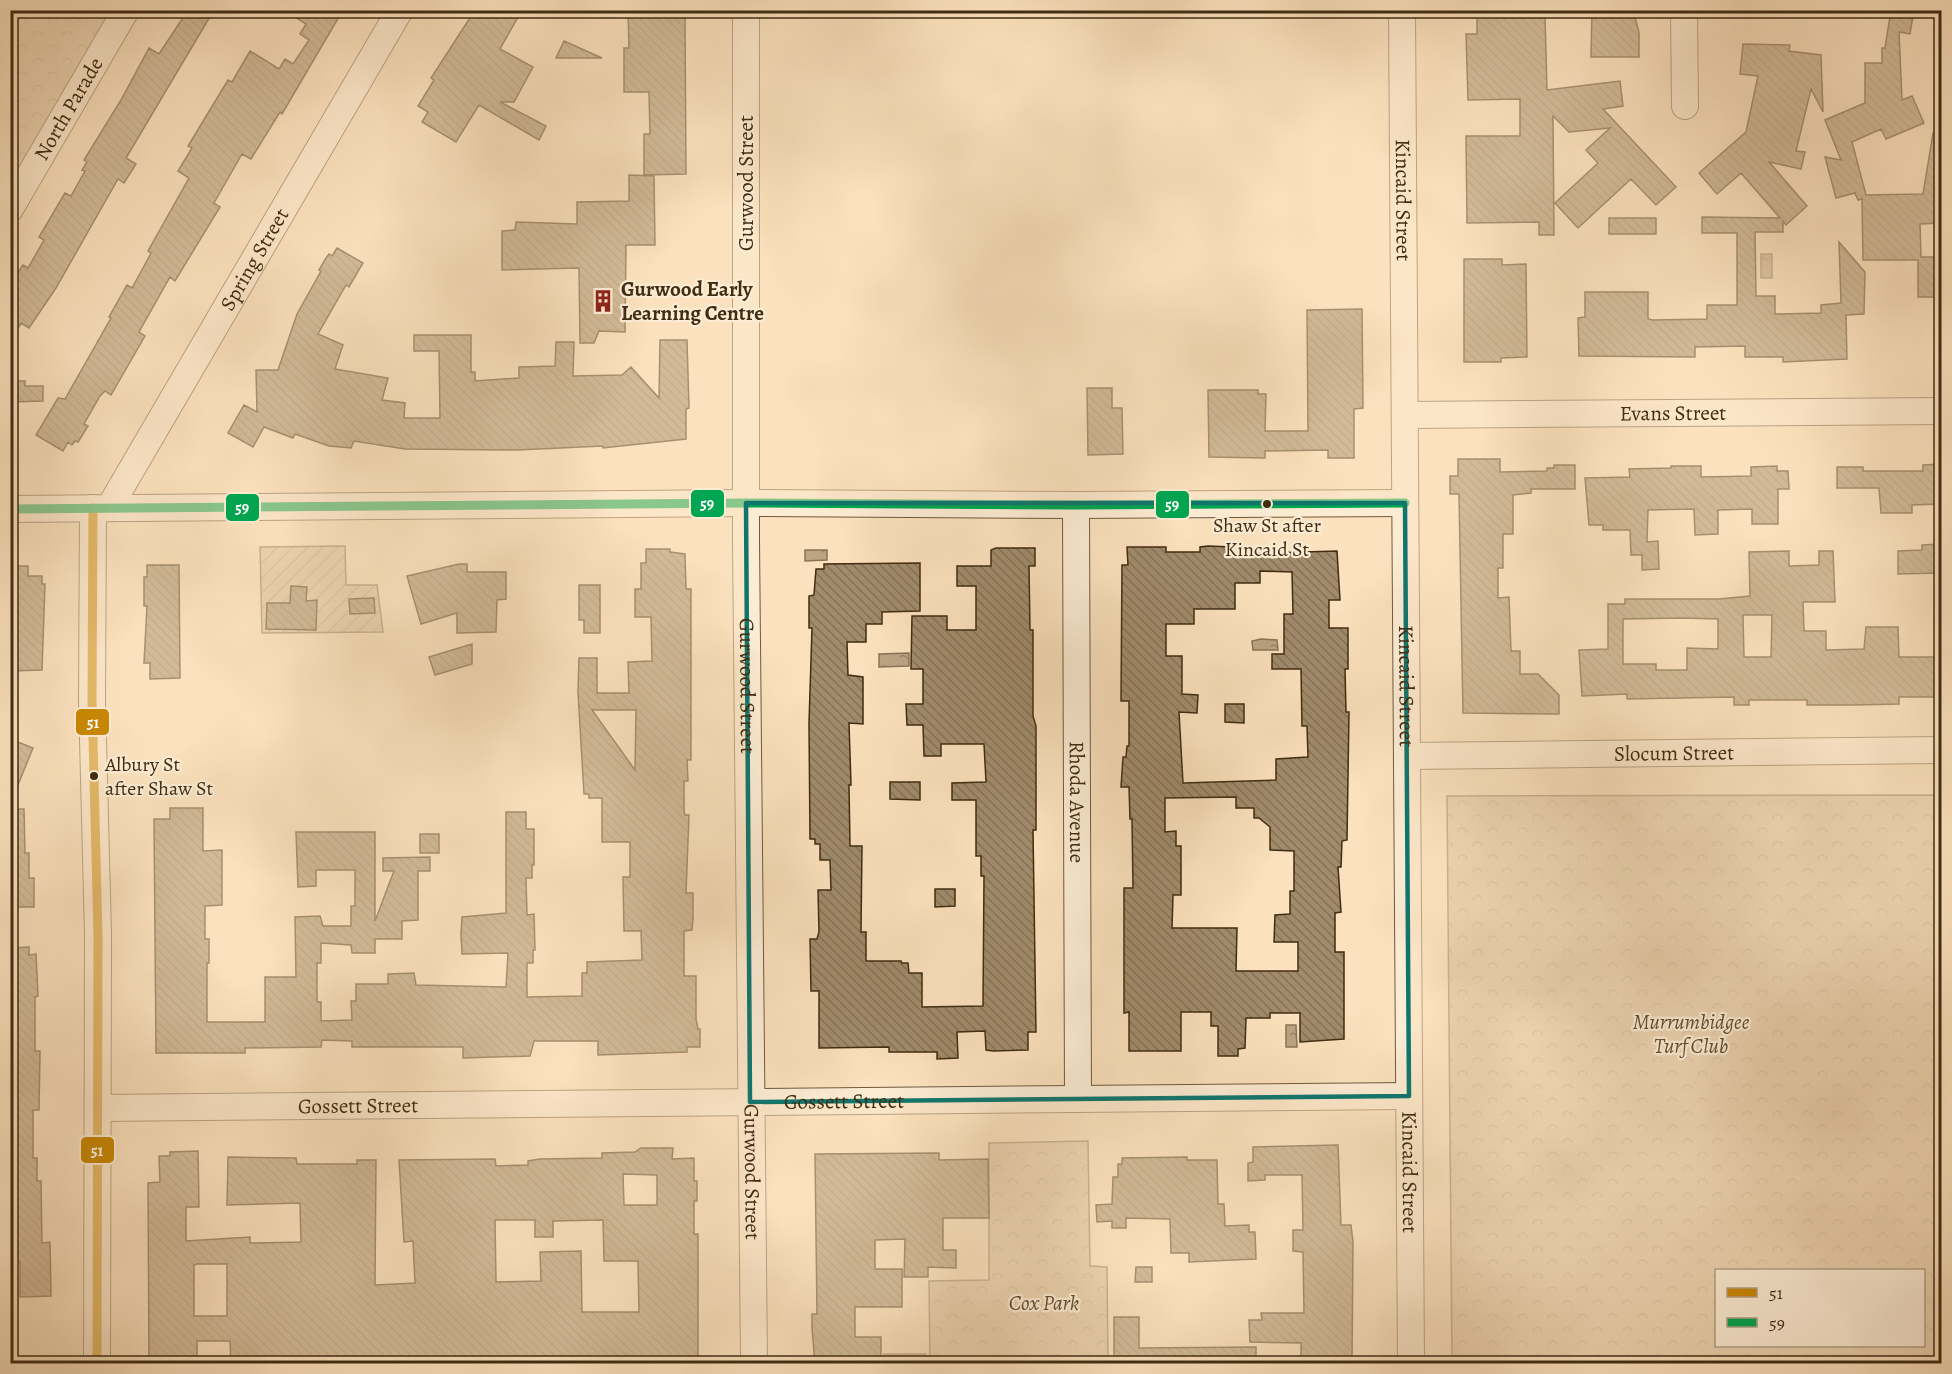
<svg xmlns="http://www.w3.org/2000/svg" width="1952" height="1374" font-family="Alegreya,serif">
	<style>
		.park { fill: url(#park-crowns); stroke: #8e7859; stroke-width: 1.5; fill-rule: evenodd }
		.garden { fill: url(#garden-furrows); stroke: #8e7859; stroke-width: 1.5 }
		.water { fill: url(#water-ripples); stroke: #8a7456; stroke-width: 1.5 }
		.building { fill: url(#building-back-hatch); stroke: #402d12; stroke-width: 1.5; fill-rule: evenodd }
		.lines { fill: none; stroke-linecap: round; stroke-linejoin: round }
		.minor-casing { stroke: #6f5a3d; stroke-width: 28 }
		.minor { stroke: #fcecd4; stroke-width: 26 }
		.bus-1-casing { stroke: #fcecd4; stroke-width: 14 }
		.bus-2-casing { stroke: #fcecd4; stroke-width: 14 }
		.bus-1 { stroke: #c98804; stroke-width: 9 }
		.bus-2 { stroke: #00a651; stroke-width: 9 }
		.marked { fill: none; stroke: #0f766e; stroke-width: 4.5; stroke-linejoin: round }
		.bus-dot { fill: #402d12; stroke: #fcecd4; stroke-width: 2 }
		.labels { text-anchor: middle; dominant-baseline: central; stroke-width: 4.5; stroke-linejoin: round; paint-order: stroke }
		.bus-label { font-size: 20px; fill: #402d12; stroke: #fcecd4 }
		.street-label { font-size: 21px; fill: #402d12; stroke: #fcecd4 }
		.poi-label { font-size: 21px; font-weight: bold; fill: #402d12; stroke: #fcecd4; text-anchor: start }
		.park-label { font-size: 21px; font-style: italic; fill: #5f4b2e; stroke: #fcecd4 }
		.line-badge { stroke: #fcecd4; stroke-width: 2 }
		.badge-label { font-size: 16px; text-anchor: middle; font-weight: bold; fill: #fff }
	</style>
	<defs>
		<pattern id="park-crowns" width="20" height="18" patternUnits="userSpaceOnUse" patternTransform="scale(1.5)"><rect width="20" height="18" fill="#dbc2a0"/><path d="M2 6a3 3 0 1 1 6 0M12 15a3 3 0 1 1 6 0" fill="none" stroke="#bda789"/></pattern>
		<pattern id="garden-furrows" width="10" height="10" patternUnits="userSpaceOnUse" patternTransform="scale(1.5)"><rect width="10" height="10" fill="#dbc2a0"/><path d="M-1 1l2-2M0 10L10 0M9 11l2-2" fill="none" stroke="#bda789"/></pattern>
		<pattern id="water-ripples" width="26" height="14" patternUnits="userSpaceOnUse" patternTransform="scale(1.5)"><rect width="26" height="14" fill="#bba483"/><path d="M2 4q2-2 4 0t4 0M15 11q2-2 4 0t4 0" fill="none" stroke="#99866a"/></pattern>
		<pattern id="building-back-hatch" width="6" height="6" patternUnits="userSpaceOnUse" patternTransform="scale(1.5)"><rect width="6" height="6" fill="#a18b6b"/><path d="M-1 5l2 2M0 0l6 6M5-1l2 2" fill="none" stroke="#857257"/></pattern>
	</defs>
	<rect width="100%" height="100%" fill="#fbe1bd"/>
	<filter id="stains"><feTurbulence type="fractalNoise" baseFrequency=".00333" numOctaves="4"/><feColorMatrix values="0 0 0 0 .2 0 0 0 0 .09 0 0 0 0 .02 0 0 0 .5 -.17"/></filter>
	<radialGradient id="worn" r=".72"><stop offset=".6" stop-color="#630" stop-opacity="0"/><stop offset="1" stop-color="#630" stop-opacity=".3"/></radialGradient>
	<!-- park -->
	<path class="park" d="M11,11H126L11,209Z
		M1941,795V1363H1452L1447,796ZM1716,1270H1924V1346H1716Z
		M1088,1141L1090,1266L1107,1267L1108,1363H930L929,1281L989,1280V1143Z"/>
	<!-- garden -->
	<path class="garden" d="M345,546L346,585H377L383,632L262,633L260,547Z"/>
	<!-- water -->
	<path class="water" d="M1761,254H1772V278H1761Z
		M805,550H827V560L805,561Z
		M1261,639L1277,640L1278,650H1253L1252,641Z
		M909,653V666L879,667V654Z
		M1286,1025H1296L1297,1047H1286Z
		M884,1354H926V1359H906V1363H884Z"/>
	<!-- building -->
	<path class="building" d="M188,10H214L126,158L136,164L124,183L118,179L56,288L29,328L21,323L10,342V285L23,265L28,268L44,240L39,237L65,193L71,196L85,171L82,170L87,162L84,160L121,100L149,48L159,54Z
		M284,10H343L282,114L280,112L251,159L242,154L214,203L220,207L175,281L170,277L139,332L145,336L111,395L105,391L100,396L84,424L88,426L78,442L75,441L72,445L68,442L63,451L36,435L58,398L65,399L111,318L109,317L127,285L132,288L149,257L151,253L148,251L189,178L178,171L192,148L188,146L228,80L232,82L250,51L279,69L285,59L293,64L309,40L300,34L306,24Z
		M475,10H522L500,49L533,67L514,102H500L546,126L539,140L479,105L456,142L422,122L428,112L418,106L434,80L431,78Z
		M628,10H682V18H685L686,174L644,175V134H650L649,92H624V48H629Z
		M1477,10H1540V16H1545L1547,90L1620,81L1623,106L1603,109L1676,187L1656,205L1631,179L1578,228L1555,203L1598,163L1586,150L1610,128L1569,132L1553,116L1554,235H1539V222L1467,223L1466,136H1520V99L1468,100L1466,34H1477Z
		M1592,10H1633L1639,32V57H1591Z
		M1891,10H1914L1910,34L1899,32L1902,100L1912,96L1924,123L1886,139L1881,129L1852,142L1866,195L1923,194L1933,133L1941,134V223L1920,224L1921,257H1940L1939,297H1918V260H1863L1862,199L1858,200L1855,193L1836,198L1825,157L1841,160L1825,120L1865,103V63H1882V48H1885Z
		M564,41L602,58H556Z
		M1743,44L1790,45L1789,51L1821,55L1823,112L1811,89L1796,151L1805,152L1801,169L1769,162L1807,206L1786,225L1783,221V232H1755L1756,296H1775V314L1821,313V305L1841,303L1839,242L1865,272L1864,314L1846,315L1847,359L1783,362V357H1745V346L1695,347V357L1579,356L1578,318L1585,317V292H1648V319L1653,320L1707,319V305H1737V233H1702V217L1780,218L1741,173L1717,194L1699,173L1746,132L1758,76L1740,74Z
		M629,175L654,176L655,245H626L625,332L599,331L594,343H580L579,268L502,270V231L515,230L516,222L577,224V202L629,201Z
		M1609,218H1656V234H1609Z
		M337,248L363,263L349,287L346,285L318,334L343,345L335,369L388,378L382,400L405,403L404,418H440L439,351H414V335H471V372H475V381L519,378V367L555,366L556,342H574L573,376L622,375L631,367L659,398L660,340H687L689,408L686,409V439L603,448V446L517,450L405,449L354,441L351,448L329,446L295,434L293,438L264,427L253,447L228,433L244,405L257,412L256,370H278L297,314L321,271L319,270L326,258L329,254L332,256Z
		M1464,259H1502V265L1526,264L1527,357L1501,358V362H1464Z
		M1362,309L1363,408L1354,409V458H1328V450L1265,451V458L1209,457L1208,390H1258V394H1266L1265,431H1308L1307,310Z
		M10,381H25V386H43V401L10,402Z
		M1087,388H1112V408H1122L1123,454L1088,455Z
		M1458,459H1500V472L1547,471V468H1554V465H1575V489H1531V493L1513,495V534H1503V568H1498V598L1509,597L1511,651H1520V674H1538L1559,695V714L1463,713L1459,494H1450V476H1458Z
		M1941,464V504L1912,505V513H1881L1879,488H1837V467H1863V471H1923V465Z
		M1671,466H1701V477L1751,476V467L1777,466V471H1788L1789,489H1778V524H1752V509L1718,510V534L1695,535L1694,509L1648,510L1647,542L1658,541L1659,569L1642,570V555H1631L1630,530H1603V525H1589L1585,478L1630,477L1629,469L1671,468Z
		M1941,544V573L1898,574V551L1922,550V545Z
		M1208,546L1233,547V554L1337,551L1340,600H1329V628H1348V669H1345L1346,712H1349L1347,840L1342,841L1341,867H1338L1341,912L1335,913V952H1344V1039L1300,1042V1013H1270V1018H1246L1245,1048L1238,1049V1056H1218V1026H1211V1012H1181V1051H1129V1012L1124,1013V888H1133L1132,819H1130L1129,787H1121L1123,757H1126L1127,746H1129V701H1121L1122,565H1128L1127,547H1166V552H1200V547ZM1260,571L1292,572L1293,614H1284V654H1272V669H1301L1302,726H1307L1308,757L1276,759V780L1183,783L1179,712L1197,713L1198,695L1182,694V656H1166V624H1194V609H1235V583H1260ZM1236,797V808H1254V818H1259L1270,827V850L1294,851V891H1290V914L1275,915L1274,942H1298V971H1236L1237,928H1172L1173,895H1181V846H1176V831L1165,832V798Z
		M996,548H1035V566H1029L1030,630H1033V716L1036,726V830H1033L1036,1032H1028V1050L993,1051L986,1050L985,1031L957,1032L958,1058L937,1059V1052H889V1047L819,1048V991H811L810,939H817L819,932L818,890H831L830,860H820V844H815V839H810L809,723L812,628H809V596L814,595L816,569H824V564L920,563V611L882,612V624H866V642H847L848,675L863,677V724L849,723L851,785H849L850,846H862L861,932H866V961H901L902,963H908L909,973H922V1007L983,1006L984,876H981V856H976V800H952V783L986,782L984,744H941V756H924L923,725H907L906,704H923V669H911L912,616H947V630H976V586H957V566H991V550Z
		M646,549H670V552L685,554L686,589H691V760H687L688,781H684V811L685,815H689L686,893H693V919L692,930L684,931V976H696V1019L698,1029H700V1047H687V1052L598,1055V1041H534L530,1056L463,1058V1047H352V1041L322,1040L321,1047L245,1048V1053H156L154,819H170V808H203V851L222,850V905L205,906V939H209V963H207V1022H265V977H296L295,917L320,916L323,926H351V906H355V870H316V886L298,887L296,832H375V921L394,871H383V858L430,857V871H418V920L402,921V939H375V953H352L351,945L321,943V963H317V1002H321V1021L352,1020L351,1001H356V984H388V974L414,973L416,985L506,987L508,953L462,954L461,934L462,917L506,913V812H526V829H534V865H532V878H526L527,915L534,914L535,950H533V963H527V997L582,996V973H587V962L642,960L641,931H624L623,877H630V842H602V798H589V794H584L578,692L579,658H597V693H629L628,662L652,661L651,617H635V589H641V563H646ZM592,710H636L635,770Z
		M1789,551V566L1819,565V551H1833L1835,602H1803L1804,631H1826V650L1864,649L1866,627H1898L1899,657H1941V694H1934V697H1899V704L1854,705H1807V700H1749V705H1734V697L1627,699V694L1582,696L1579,650L1608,649V604H1625V599H1719L1750,596L1749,552ZM1743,615H1772L1771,657H1744ZM1683,618L1718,619V649L1687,648V670H1656V664H1623V619Z
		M459,564H467V572H506V599L497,600L496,632L457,633V613L421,624L407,576Z
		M147,565H179L180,678L150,679V663H144L147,606H144V577H147Z
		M10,566H28V576H42V584H45L42,670L10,671Z
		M579,585H600V633H584V620H579Z
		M291,586L307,587L306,601L317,600L316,630L266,629L267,603H290Z
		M374,598L375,613L350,614L349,599Z
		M472,644V664L435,675L429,657Z
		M1225,704H1244V723L1225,722Z
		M10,739L33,748L11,802H10Z
		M890,782H920V800L890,799Z
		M10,809H24L25,853H29V878H34V907H10Z
		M420,834H439V853H420Z
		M935,889H955V906L935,907Z
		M29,947V955L36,954L38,996L35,997V1051H40L39,1110H33V1158H37V1181H41L42,1243L50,1242L51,1296L20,1297V1262L10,1263V948Z
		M1338,1145L1341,1225H1351L1353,1242L1352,1364H1306V1357H1301V1343L1250,1342L1249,1320H1262L1261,1313H1304L1303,1252L1293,1251V1230H1303L1302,1175H1265V1180L1248,1181V1163L1253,1162V1147Z
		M641,1148H673L672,1159L694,1158V1181H697V1201H694V1234H698V1364H231L230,1341H197V1364H149L148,1183L160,1182L159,1156H170V1152L198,1151L199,1207H186V1241L250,1237V1243L301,1242L300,1203L227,1205L228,1157L296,1158L297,1164H357V1160H376L375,1285L415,1283L413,1241L404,1242L399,1160L495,1159L496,1166L528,1165V1161L540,1159L602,1158V1153L635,1152ZM623,1174L657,1175V1205H624ZM495,1220H535V1237H553V1221L603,1220L604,1261H638L639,1312H582L581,1251L540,1252L541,1281L496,1282ZM197,1264H227V1316H194V1265Z
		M939,1153V1160L988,1159L989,1218H943V1250H956V1268L928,1267V1277H904L905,1239L875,1240V1269H902V1307H855V1337H881V1364H815L812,1328V1314H817L815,1154Z
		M1187,1157V1160H1217L1218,1204H1224L1225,1226L1249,1225V1232H1255L1256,1259L1189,1262V1253H1171L1170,1219L1126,1218V1228H1112V1221L1097,1222L1096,1205L1112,1204L1113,1177H1118V1164H1122V1158Z
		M1136,1267H1152V1282H1135Z
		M1114,1317H1139V1348L1256,1347V1364H1114Z"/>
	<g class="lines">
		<!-- minor casing -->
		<g class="minor-casing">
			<g id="minor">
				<path id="s1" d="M746,10V541L754,1364"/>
				<path id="s2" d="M1402,10L1411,1364"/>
				<path d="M1684,10L1685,106"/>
				<path id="s3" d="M10,209L126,10"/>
				<path id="s4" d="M1405,415L1942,411"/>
				<path id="s5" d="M1076,505L1078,1098"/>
				<path d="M93,508L92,700L98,935L97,1364"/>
				<path id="s6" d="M109,508L400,10"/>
				<path d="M10,509L746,503L1076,505L1405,503"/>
				<path id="s7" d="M1407,756L1942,750"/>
				<path id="s8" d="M98,1108L1409,1096"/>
			</g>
		</g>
		<!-- minor -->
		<use href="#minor" class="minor"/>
		<!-- bus-1 casing -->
		<g class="bus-1-casing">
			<path id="bus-1" d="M93,508L92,700L98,935L97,1364"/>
		</g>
		<!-- bus-2 casing -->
		<g class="bus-2-casing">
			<path id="bus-2" d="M10,509L746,503L1076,505L1405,503"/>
		</g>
		<!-- bus-1 -->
		<use href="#bus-1" class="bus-1"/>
		<!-- bus-2 -->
		<use href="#bus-2" class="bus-2"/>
	</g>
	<!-- marked area -->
	<path d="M0 0H1952V1374H0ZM746,503H1405L1409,1096L750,1102Z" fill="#fbe1bd" fill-opacity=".55" fill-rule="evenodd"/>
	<path class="marked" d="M746,503H1405L1409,1096L750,1102Z"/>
	<!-- icons -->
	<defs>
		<g id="building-bare" transform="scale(1.8)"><path d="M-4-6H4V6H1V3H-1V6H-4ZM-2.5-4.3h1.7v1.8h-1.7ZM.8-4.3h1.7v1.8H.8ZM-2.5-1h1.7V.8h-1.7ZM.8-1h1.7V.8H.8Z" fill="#8f2418" stroke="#fcecd4" stroke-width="2.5" paint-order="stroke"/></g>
	</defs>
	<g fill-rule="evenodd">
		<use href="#building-bare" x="603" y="301"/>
	</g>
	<!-- markers -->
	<g class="bus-dot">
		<circle cx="1267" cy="504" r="5"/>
		<circle cx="94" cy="776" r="5"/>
	</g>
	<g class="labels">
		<!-- bus labels -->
		<g class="bus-label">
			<text x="1267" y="525">Shaw St after<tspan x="1267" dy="24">Kincaid St</tspan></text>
			<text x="105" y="764" text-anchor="start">Albury St<tspan x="105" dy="24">after Shaw St</tspan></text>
		</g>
		<!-- street labels -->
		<g class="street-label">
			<text stroke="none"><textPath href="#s3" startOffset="116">North Parade</textPath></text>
			<text transform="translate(746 183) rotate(-90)">Gurwood Street</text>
			<text stroke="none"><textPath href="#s2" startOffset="190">Kincaid Street</textPath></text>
			<text stroke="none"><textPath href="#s6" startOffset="288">Spring Street</textPath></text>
			<text stroke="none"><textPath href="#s4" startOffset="268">Evans Street</textPath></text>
			<text stroke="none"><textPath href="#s1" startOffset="676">Gurwood Street</textPath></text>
			<text stroke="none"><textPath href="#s2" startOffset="676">Kincaid Street</textPath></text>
			<text stroke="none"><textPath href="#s7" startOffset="267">Slocum Street</textPath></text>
			<text stroke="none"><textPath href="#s5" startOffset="297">Rhoda Avenue</textPath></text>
			<text stroke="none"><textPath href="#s8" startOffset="746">Gossett Street</textPath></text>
			<text stroke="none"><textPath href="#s8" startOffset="260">Gossett Street</textPath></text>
			<text stroke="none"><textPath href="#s1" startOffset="1162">Gurwood Street</textPath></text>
			<text stroke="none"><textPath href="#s2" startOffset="1162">Kincaid Street</textPath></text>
		</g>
		<!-- poi labels -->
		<g class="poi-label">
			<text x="621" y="289">Gurwood Early<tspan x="621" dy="24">Learning Centre</tspan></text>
		</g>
		<!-- park labels -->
		<g class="park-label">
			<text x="1691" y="1022">Murrumbidgee<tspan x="1691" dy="24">Turf Club</tspan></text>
			<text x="1044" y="1303">Cox Park</text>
		</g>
	</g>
	<g class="line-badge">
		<rect x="690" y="489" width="35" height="29" rx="6" fill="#00a651"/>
		<rect x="1155" y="490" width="35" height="29" rx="6" fill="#00a651"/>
		<rect x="225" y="493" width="35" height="29" rx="6" fill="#00a651"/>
		<rect x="75" y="708" width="35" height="28" rx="6" fill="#c98804"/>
		<rect x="80" y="1136" width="35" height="28" rx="6" fill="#c98804"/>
	</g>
	<g class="badge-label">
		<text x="707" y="509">59</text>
		<text x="1172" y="510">59</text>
		<text x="242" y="513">59</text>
		<text x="93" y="728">51</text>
		<text x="97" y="1156">51</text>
	</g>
	<!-- margin -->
	<rect width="1952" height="1374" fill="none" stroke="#fbe1bd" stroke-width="36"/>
	<rect x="12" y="12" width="1928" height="1350" fill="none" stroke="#402d12" stroke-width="3"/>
	<rect x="18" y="18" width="1916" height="1338" fill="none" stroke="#402d12" stroke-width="1.5"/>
	<!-- legend -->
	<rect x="1715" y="1269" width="210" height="78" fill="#fcecd4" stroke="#b1a086" stroke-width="1.5"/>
	<rect x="1727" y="1288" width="30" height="9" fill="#c98804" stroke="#b1a086" stroke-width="1.5"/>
	<text x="1769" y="1299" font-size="18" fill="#402d12">51</text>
	<rect x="1727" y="1318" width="30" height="9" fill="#00a651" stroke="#b1a086" stroke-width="1.5"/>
	<text x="1769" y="1329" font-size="18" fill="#402d12">59</text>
	<rect width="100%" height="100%" filter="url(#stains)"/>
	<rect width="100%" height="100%" fill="url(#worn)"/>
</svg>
